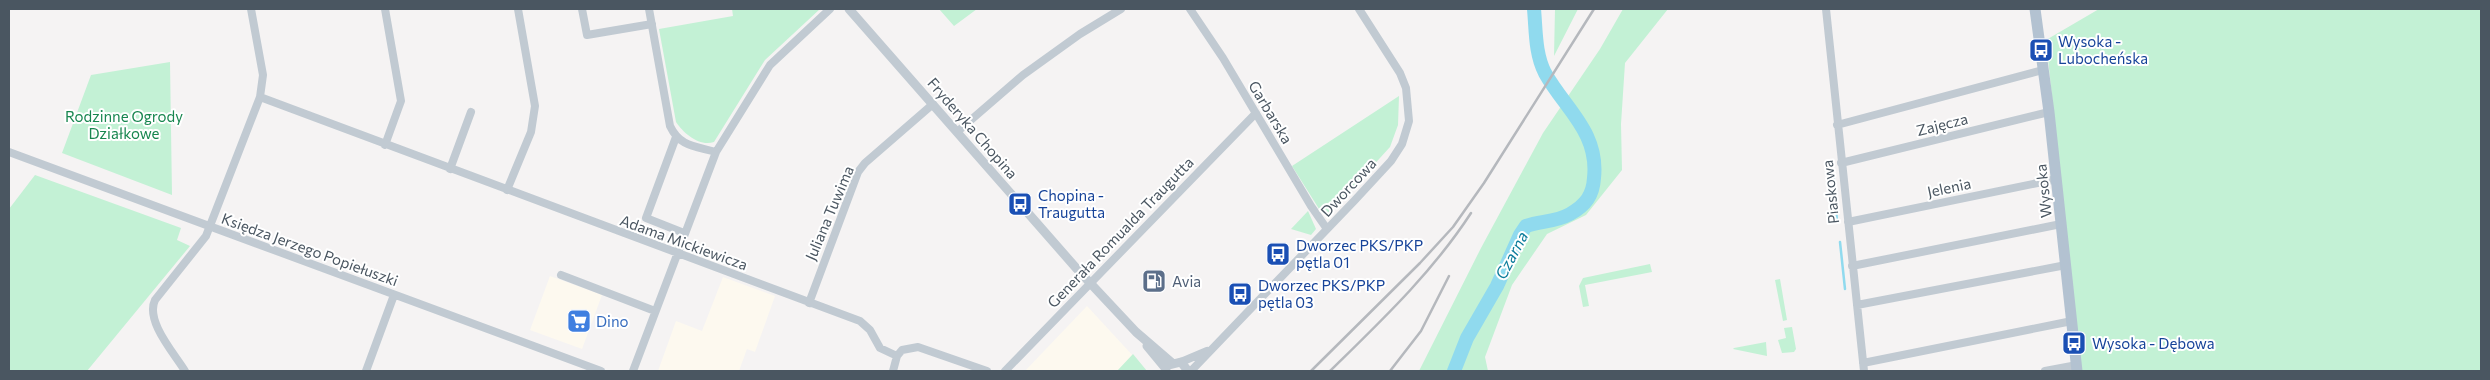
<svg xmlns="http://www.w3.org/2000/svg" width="2490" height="380" font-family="Commissioner,sans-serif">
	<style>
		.commercial { fill: #fdf9ef }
		.green { fill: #c3f1d5 }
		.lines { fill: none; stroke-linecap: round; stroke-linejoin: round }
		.stream { stroke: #90daee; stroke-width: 2.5 }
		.river { stroke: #90daee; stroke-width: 14 }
		.minor { stroke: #c1cad2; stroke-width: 8 }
		.tertiary { stroke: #c1cad2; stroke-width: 9 }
		.primary { stroke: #b3c2d1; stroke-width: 11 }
		.rail { stroke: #b5b8bd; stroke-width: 2.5 }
		.labels { text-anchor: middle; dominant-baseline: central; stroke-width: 4; stroke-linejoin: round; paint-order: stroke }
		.transit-label { font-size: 15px; fill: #164399; stroke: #fff; text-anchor: start }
		.street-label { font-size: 15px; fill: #4a5661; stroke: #fff }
		.park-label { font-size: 15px; fill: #17864f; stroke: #fff }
		.service-label { font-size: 15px; fill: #4e5e75; stroke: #fff; text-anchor: start }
		.shop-label { font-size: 15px; fill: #366cbe; stroke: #fff; text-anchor: start }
		.water-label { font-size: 16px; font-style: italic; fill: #0c7c9b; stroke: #fff }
	</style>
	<rect width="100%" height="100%" fill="#f5f3f3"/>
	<!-- commercial -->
	<path class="commercial" d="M550,276L602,295L582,349L530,330Z
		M723,277L775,296L755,352L747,349L739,371H658L676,321L702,331Z
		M1087,306L1147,371H1025Z"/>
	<!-- green -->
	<path class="green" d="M732,9H820L765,60L714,142C700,147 684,134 676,122L659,29L733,16Z
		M939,9H977L954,26Z
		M1555,9H1578L1554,56Z
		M1623,9H1668L1625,63L1621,124L1622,170L1586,215L1547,234L1512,285L1485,357L1488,371H1419L1481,248L1543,133L1600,49Z
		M2099,9H2481V371H2081L2046,40Z
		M170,62L172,195L62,153L91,75Z
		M1399,96L1398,125L1390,147L1328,215L1321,212L1292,166Z
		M35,175L181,228L177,240L190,246L87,371H9V209Z
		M1308,211L1316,229L1311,235L1291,229Z
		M1650,264L1652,272L1585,285L1589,306L1583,307L1579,286L1583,278Z
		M1780,279L1787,320L1783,321L1775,280Z
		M1792,327L1796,349L1794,352L1782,353L1778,340L1786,338L1784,328Z
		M1766,342L1767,356L1733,349L1734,348Z
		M1133,354L1147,371H1117Z"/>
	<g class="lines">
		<!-- stream -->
		<path class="stream" d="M1833,172L1837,221
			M1840,242L1845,289"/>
		<!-- river -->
		<path class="river" d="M1454,371L1467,338L1497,286L1520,235L1526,226C1541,221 1556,222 1570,214C1586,205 1593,195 1594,178C1599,132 1565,109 1545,73C1535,54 1536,30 1534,9"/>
		<!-- minor -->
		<path class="minor" d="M385,9L401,101L385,145
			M582,9L587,35L652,24
			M649,9L670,126C680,147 695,146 716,152
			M1190,9L1223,58L1311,206L1327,229
			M1826,9L1864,371
			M260,97L860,321L870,330L880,348L897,356L902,350L918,347L987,371
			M1837,125L2043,70
			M957,132L1023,75L1080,34L1121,9
			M676,137L646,218L684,233
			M9,152L601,371
			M1841,163L2049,112
			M450,169L471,112
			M507,190L531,132L535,106L518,9
			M1848,222L2057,179
			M1852,266L2061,224
			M561,275L655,311
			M809,303L858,172L865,163L933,104
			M1857,305L2066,265
			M1181,362L1207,351
			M1863,363L2072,321
			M185,371C174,353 145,321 155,300L206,236L260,97L263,75L251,9
			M366,371L394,295
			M633,371L716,152L770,65L830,9
			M893,371L897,356
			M1005,371L1256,113
			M1191,371L1355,200L1391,161L1402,144L1409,121L1406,88L1400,73L1359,9
			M2045,371L2077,365"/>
		<!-- tertiary -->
		<path class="tertiary" d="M849,9L1077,269L1136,332L1172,363
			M1147,346L1166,369
			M1169,365L1181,362L1188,371"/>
		<!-- primary -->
		<path class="primary" d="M2035,9L2049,112L2077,371"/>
		<!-- rail -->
		<path class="rail" d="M1311,371L1420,263L1453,227L1484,183L1594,9
			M1330,371C1381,321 1432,273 1471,213
			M1390,371L1421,331L1449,276"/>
	</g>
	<!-- icons -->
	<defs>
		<g id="bus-square" transform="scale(1.25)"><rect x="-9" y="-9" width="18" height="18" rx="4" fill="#1a4fb4" stroke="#fff"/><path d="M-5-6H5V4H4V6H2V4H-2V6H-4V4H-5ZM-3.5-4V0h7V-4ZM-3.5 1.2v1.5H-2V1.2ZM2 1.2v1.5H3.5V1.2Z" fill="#fff"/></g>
		<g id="fuel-square" transform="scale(1.25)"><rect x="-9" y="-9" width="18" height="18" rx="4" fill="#5c6f8a" stroke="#fff"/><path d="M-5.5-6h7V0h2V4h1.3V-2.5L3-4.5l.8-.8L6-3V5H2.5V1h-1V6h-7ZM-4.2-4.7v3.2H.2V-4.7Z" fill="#fff"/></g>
		<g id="supermarket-square" transform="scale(1.25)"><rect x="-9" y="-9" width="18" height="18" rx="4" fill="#3f7fe0" stroke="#fff"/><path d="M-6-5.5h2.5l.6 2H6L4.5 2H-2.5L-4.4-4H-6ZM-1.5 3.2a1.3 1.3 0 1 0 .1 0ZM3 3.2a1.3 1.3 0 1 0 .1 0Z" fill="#fff"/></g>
	</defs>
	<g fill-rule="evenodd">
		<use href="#bus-square" x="2041" y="50"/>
		<use href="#bus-square" x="1020" y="204"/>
		<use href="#bus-square" x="1278" y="254"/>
		<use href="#fuel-square" x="1154" y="281"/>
		<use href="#bus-square" x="1240" y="294"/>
		<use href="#supermarket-square" x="579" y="321"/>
		<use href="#bus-square" x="2074" y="343"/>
	</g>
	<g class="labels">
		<!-- transit labels -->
		<g class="transit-label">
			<text x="2058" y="41">Wysoka -<tspan x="2058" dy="17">Lubocheńska</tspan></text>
			<text x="1038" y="195">Chopina -<tspan x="1038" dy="17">Traugutta</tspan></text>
			<text x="1296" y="245">Dworzec PKS/PKP<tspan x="1296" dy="17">pętla 01</tspan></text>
			<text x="1258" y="285">Dworzec PKS/PKP<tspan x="1258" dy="17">pętla 03</tspan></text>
			<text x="2092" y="343">Wysoka - Dębowa</text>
		</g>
		<!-- street labels -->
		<g class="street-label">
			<text transform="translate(1271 112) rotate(59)">Garbarska</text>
			<text transform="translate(1942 124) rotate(-14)">Zajęcza</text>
			<text transform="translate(973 128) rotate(49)">Fryderyka Chopina</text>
			<text transform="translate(1348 187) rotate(-47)">Dworcowa</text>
			<text transform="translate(1949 187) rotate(-12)">Jelenia</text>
			<text transform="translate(2043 191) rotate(-96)">Wysoka</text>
			<text transform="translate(1830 192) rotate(-96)">Piaskowa</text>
			<text transform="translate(829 213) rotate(-67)">Juliana Tuwima</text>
			<text transform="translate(1120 232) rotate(-46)">Generała Romualda Traugutta</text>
			<text transform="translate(684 242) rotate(20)">Adama Mickiewicza</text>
			<text transform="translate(310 249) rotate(20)">Księdza Jerzego Popiełuszki</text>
		</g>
		<!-- park labels -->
		<g class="park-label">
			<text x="124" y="116">Rodzinne Ogrody<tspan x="124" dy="17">Działkowe</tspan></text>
		</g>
		<!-- service labels -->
		<g class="service-label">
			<text x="1172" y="281">Avia</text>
		</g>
		<!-- shop labels -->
		<g class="shop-label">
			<text x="596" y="321">Dino</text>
		</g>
		<!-- water labels -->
		<g class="water-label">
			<text transform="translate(1511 255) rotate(-62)">Czarna</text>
		</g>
	</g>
	<!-- border -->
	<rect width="2490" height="380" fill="none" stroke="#4a5661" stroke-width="20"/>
</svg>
